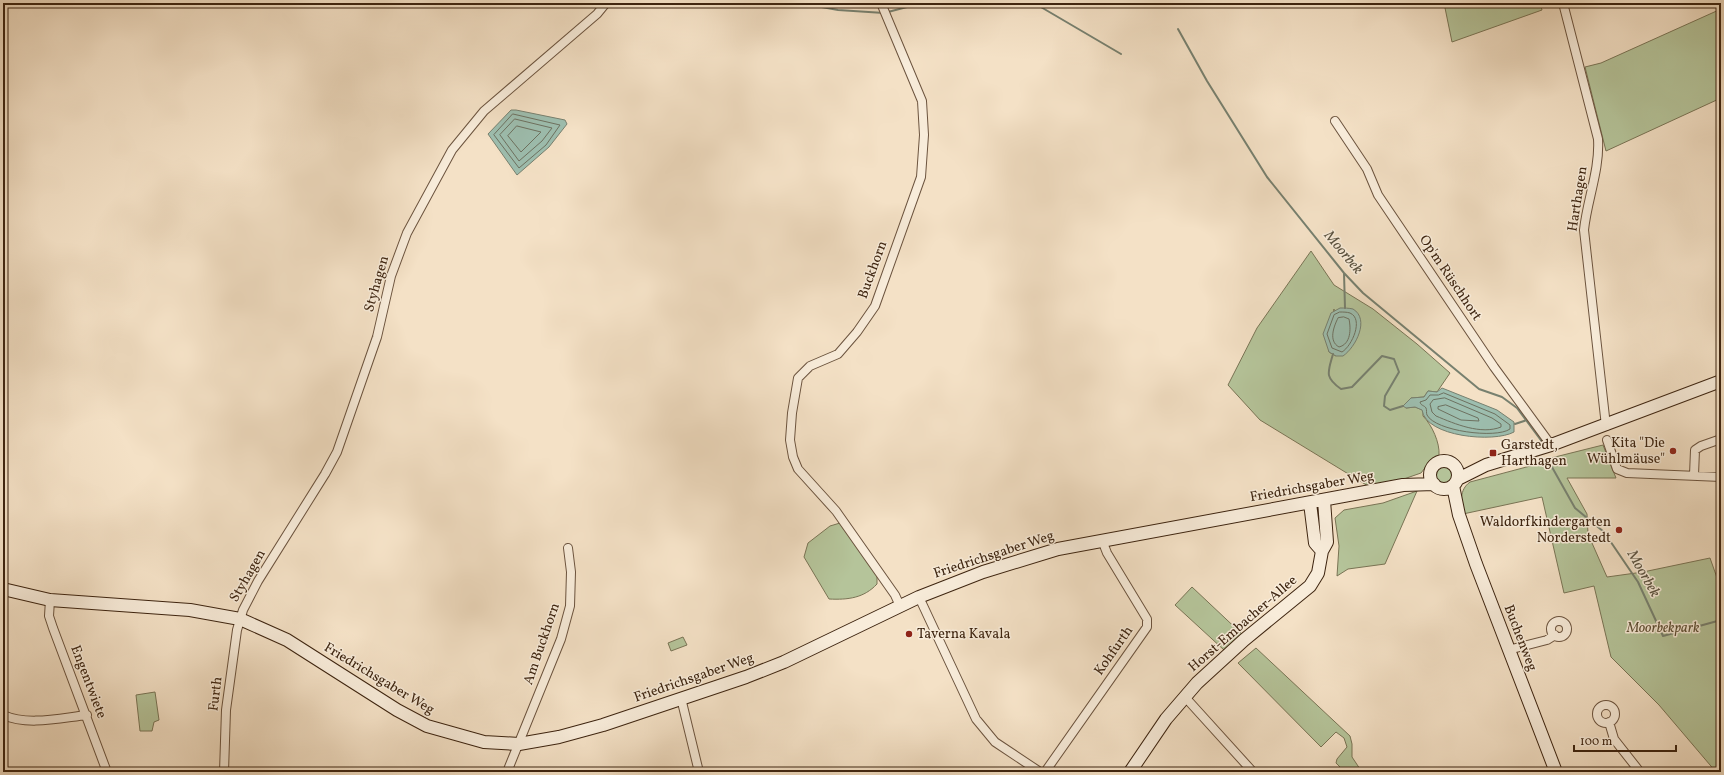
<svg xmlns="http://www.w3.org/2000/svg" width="1724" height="775" font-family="Vollkorn,serif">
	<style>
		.green { fill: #b5c49a; stroke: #797455; fill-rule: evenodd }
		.water { fill: #9dbeaf; stroke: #77806f }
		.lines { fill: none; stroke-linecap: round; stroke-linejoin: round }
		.shore { stroke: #6d7160; stroke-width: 1 }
		.stream { stroke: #77806f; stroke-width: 2 }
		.street-casing { stroke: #6b533e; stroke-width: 10 }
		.secondary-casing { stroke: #3d2410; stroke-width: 14 }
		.street { stroke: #f8ecda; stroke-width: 8 }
		.secondary { stroke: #f8ecda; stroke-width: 12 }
		.poi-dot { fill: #8f2418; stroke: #f8ecda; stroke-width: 1.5 }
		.labels { text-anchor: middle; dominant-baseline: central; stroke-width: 3; stroke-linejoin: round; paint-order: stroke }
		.street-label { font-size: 14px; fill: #3d2410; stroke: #f8ecda }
		.poi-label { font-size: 14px; fill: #3d2410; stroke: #f8ecda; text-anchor: end }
		.park-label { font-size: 14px; font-style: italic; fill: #5b4c32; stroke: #f8ecda }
		.water-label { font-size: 15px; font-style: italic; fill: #5a5240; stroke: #f8ecda }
	</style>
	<rect width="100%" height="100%" fill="#f4e1c6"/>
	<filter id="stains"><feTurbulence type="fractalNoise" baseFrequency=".005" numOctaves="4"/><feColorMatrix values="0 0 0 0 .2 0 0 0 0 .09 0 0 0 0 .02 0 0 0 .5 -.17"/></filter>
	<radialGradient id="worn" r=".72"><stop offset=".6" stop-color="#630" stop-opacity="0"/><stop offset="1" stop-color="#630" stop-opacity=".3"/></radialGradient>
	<!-- green -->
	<path class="green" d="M1444,3H1540L1542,10L1452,42Z
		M1721,9V98L1606,151L1585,67L1601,63Z
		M1311,251L1334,285L1373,309L1417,344L1450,373L1437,392L1428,391L1424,397L1411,398L1406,408L1415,407L1423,410V416C1432,425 1440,443 1439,455L1431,460L1421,473L1398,481L1368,486L1260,420L1228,385L1257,328ZM1334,309L1336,356L1329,352Z
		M1603,445L1616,478H1567L1587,514L1588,534L1607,577L1643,572L1710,558L1721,589V772H1716L1659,705L1611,657L1594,586L1564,593L1542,497L1463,514C1461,502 1459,490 1470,482L1534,465L1543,460Z
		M1435 476a9 9 0 1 1 18 0a9 9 0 1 1-18 0Z
		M1417,491L1385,564L1348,569L1337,576L1339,546L1335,518L1344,510L1383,503Z
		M840,523L877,576V584C864,598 848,600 829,599L804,557L808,543L830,526Z
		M1192,587L1243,635L1224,650L1175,605Z
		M683,637L687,645L671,651L668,643Z
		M1256,648L1350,736L1352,744V757L1362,772H1345L1336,763L1337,759L1347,747L1344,738L1336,732L1321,747L1238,663Z
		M155,692L159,720L154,722L152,731H140L136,695Z"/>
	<!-- water -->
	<path class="water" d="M511,110H516L565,120L567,124L549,147L517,175L488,134Z
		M1340,308C1344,308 1349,308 1353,309C1370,319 1356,347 1343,356H1336L1329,352L1323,334L1331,313Z
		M1442,388L1497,410L1514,422V432C1494,443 1426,437 1422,410L1415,407L1406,408L1403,406L1411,398L1424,397L1428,391L1437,392Z"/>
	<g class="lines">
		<!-- shore -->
		<path class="shore" d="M513,114L560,125L546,145L519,168L494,135Z
			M515,119L552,128L542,141L519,161L500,135Z
			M517,126L541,132L521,152L508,136Z
			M1340,312C1343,312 1347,312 1350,313C1364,319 1352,346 1342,352L1332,348L1327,334L1334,315Z
			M1344,317L1349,319C1351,329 1351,344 1339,347C1328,341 1334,326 1338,318Z
			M1444,393L1495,414L1510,425V429C1496,439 1435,431 1427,415C1426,413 1427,410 1426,408C1424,405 1421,406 1420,402L1426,400L1430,395H1438Z
			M1445,398L1492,418L1501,424V427C1481,435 1455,424 1436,416L1432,412L1430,404L1433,400Z
			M1446,405L1478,418L1479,421L1461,420L1438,409V407Z"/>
		<!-- stream -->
		<path class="stream" d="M800,3L838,10L884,13
			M1034,3L1121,54
			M888,12L922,3
			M1178,29L1207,81L1267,177L1344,273L1363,293L1479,389L1502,397L1517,408L1543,443
			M1344,273L1345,308
			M1333,354C1328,372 1324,377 1341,389L1352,387L1382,356L1394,359L1399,372L1385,396L1384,406L1390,410L1403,406
			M1515,424L1527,420
			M1548,460L1575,508L1604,532L1638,582L1663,636L1721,620"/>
		<!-- street casing -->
		<g class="street-casing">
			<path id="street" d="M881,3L922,101L924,135L921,177L875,306L857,332L838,354L810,366L798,378L792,413L790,440L793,457L798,469L836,511L895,595L900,606
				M1563,3L1598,139C1600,170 1587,200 1584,230L1606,426
				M1335,121L1367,169L1378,195L1494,367L1551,445
				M1607,440L1617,469L1627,473L1721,477
				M1694,475L1695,450L1701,446L1721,439
				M919,597L976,719L995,742L1040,772
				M50,600L49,616L53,628L107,772
				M1551 629a8 8 0 1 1 16 0a8 8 0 1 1-16 0Z
				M1508,650L1547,640L1555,635
				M1185,697L1253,772
				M681,698L699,772
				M1597 714a9 9 0 1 1 18 0a9 9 0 1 1-18 0Z
				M3,715C28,726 60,718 87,715
				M1609,722L1614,739L1640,772
				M224,772L226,710L237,630L243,610L258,581L325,474L337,452L377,337L391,276L407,233L452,150L484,111L597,14L606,3
				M507,772L561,639L570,606L571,572L568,548
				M1045,772L1147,627V619L1107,553L1102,540"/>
		</g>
		<!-- secondary casing -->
		<g class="secondary-casing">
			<path id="secondary" d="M1430 475a14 14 0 1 1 28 0a14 14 0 1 1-28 0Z
				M1458,479L1486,465L1551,445L1721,381
				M1453,486L1459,515L1476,564L1556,772
				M1310,503L1315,543L1322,551
				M3,589L50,600L190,610L240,619L287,640L397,710L427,726L484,742L519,744L559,737L603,725L746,677L784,662L919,597L983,572L1058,549L1403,485L1434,484
				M1130,772L1166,719L1197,683L1244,640L1310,586L1318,573L1322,551L1327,542L1324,500"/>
		</g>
		<!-- street -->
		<use href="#street" class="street"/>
		<!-- secondary -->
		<use href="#secondary" class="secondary"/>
	</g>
	<!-- markers -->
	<g class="poi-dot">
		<circle cx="1673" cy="451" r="4"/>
		<rect x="1489" y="449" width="8" height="8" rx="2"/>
		<circle cx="1619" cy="530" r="4"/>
		<circle cx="909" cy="634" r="4"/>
	</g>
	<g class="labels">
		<!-- street labels -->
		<g class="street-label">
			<text transform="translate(1578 199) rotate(-81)">Harthagen</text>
			<text transform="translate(873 270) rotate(-70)">Buckhorn</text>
			<text transform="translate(1450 278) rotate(56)">Op'm Rüschhort</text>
			<text transform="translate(377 284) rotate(-74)">Styhagen</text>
			<text transform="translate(1312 487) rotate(-10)">Friedrichsgaber Weg</text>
			<text transform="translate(994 555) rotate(-18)">Friedrichsgaber Weg</text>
			<text transform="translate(248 576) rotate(-60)">Styhagen</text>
			<text transform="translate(1243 624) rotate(-41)">Horst-Embacher-Allee</text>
			<text transform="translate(1520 638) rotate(69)">Buchenweg</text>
			<text transform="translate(542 644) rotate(-71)">Am Buckhorn</text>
			<text transform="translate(1114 651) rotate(-55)">Kohfurth</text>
			<text transform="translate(694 678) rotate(-19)">Friedrichsgaber Weg</text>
			<text transform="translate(379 679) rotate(31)">Friedrichsgaber Weg</text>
			<text transform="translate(88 682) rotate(69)">Engentwiete</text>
			<text transform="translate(216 694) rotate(-83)">Furth</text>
		</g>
		<!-- poi labels -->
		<g class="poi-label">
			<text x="1665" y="443">Kita "Die<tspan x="1665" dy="16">Wühlmäuse"</tspan></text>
			<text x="1501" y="445" text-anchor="start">Garstedt,<tspan x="1501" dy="16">Harthagen</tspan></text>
			<text x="1611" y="522">Waldorfkindergarten<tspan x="1611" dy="16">Norderstedt</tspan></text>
			<text x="917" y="634" text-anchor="start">Taverna Kavala</text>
		</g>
		<!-- park labels -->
		<g class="park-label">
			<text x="1663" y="628">Moorbekpark</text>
		</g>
		<!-- water labels -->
		<g class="water-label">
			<text transform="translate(1343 253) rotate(50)">Moorbek</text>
			<text transform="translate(1643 574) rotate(60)">Moorbek</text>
		</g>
	</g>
	<!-- margin -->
	<rect width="1724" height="775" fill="none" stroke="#f4e1c6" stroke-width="16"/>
	<rect x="4" y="4" width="1716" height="767" fill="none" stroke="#3d2410" stroke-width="2"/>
	<rect x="8" y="8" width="1708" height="759" fill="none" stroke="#3d2410"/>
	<!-- scale -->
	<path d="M1574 745v6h102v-6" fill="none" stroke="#3d2410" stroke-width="2"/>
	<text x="1580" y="745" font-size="12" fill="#3d2410" stroke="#f8ecda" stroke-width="3" paint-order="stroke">100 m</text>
	<rect width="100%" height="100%" filter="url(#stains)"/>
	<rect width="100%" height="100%" fill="url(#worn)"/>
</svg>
